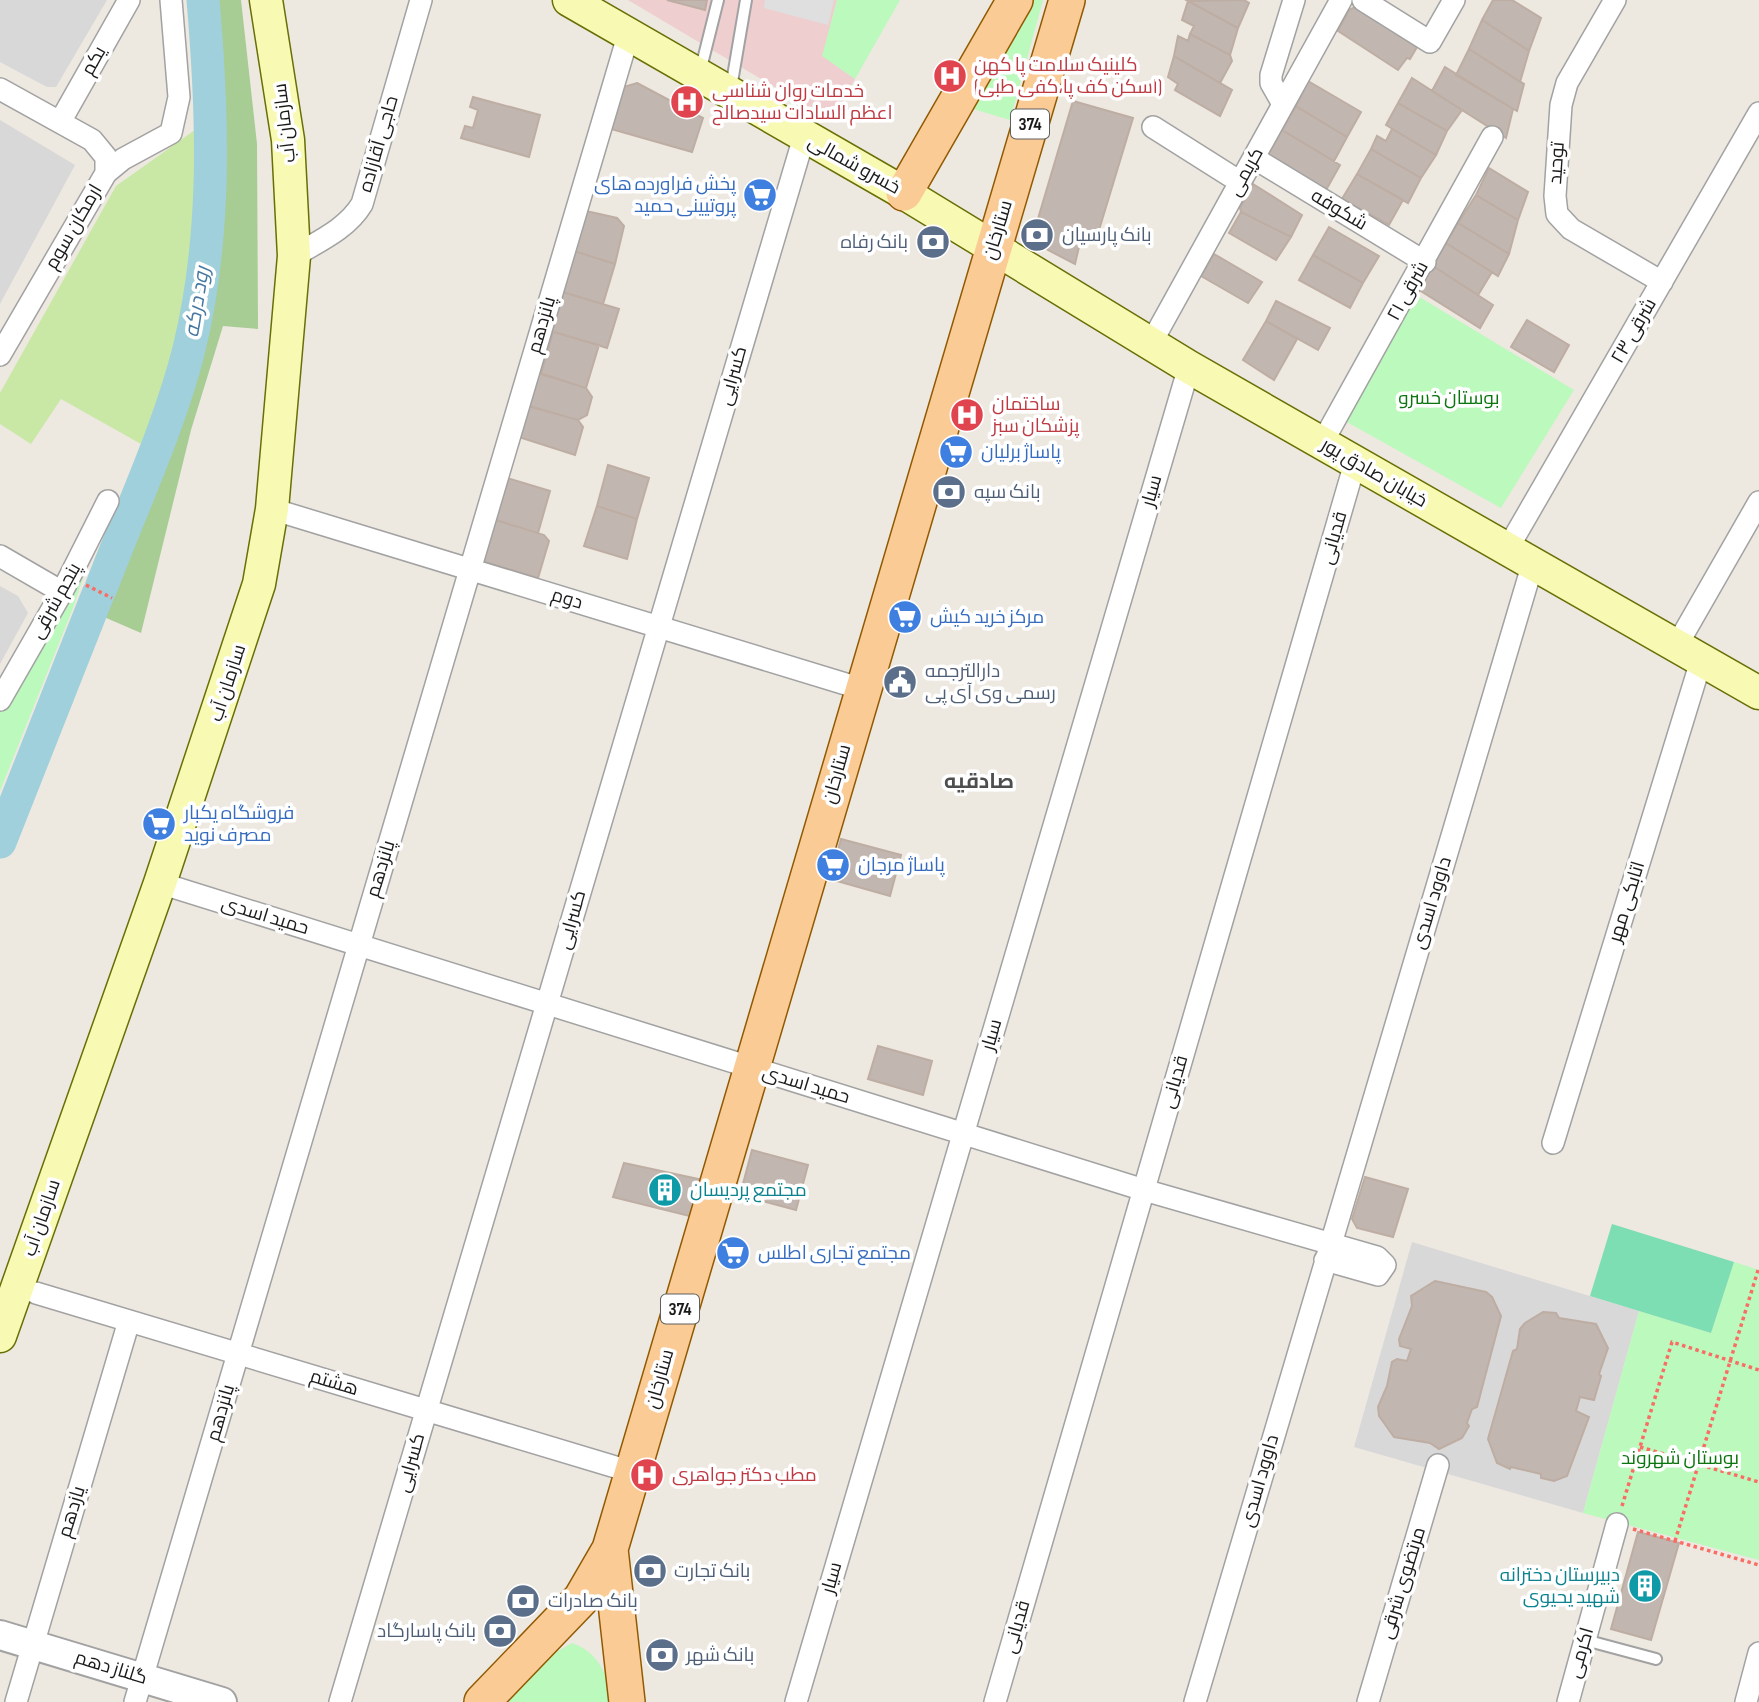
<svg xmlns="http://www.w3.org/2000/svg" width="1759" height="1702" font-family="'Sofia Sans Condensed',Cairo,sans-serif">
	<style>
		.residential { fill: #d9d8d8 }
		.commercial { fill: #eececf }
		.grass { fill: #c9e8a5 }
		.forest { fill: #a7cc94 }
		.park { fill: #bbf9bd }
		.pitch { fill: #7dddb3 }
		.parking { fill: #dfdfdf }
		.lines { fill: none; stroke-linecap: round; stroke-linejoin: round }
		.river { stroke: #a0d0db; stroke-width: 33 }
		.building { fill: #c1b7b0; stroke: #beada3; stroke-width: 2 }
		.service-casing { stroke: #a2a2a2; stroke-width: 14 }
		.minor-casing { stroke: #a2a2a2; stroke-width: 24 }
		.tertiary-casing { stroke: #a2a2a2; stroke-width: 32 }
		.secondary-casing { stroke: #686f05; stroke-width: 35 }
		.primary-casing { stroke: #915a00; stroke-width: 38 }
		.path { stroke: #f96d65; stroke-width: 3.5; stroke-dasharray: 3.5 3.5; stroke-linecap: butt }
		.service { stroke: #fff; stroke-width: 10 }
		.minor { stroke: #fff; stroke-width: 21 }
		.tertiary { stroke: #fff; stroke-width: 28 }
		.secondary { stroke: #f8f9b2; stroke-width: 32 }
		.primary { stroke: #fbcb96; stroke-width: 35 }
		.labels { text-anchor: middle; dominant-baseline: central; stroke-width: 7; stroke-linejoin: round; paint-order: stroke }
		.shield { fill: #fff; stroke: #5f5f5f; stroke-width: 2 }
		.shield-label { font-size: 18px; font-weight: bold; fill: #1b1b1b }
		.street-label { font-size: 19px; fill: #1b1b1b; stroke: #fff }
		.health-label { font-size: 19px; fill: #be3a42; stroke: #fff; text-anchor: start }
		.shop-label { font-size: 19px; fill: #366cbe; stroke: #fff; text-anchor: start }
		.service-label { font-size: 19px; fill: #4e5e75; stroke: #fff; text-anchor: start }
		.park-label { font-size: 19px; fill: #0b760f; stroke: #fff }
		.culture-label { font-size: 19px; fill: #0d838f; stroke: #fff; text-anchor: start }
		.water-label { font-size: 21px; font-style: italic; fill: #4678a1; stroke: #fff }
		.neighbourhood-label { font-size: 21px; font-weight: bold; fill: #4e4e4e; stroke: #fff }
	</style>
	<rect width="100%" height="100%" fill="#ede8e0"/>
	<!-- residential -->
	<path class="residential" d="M0,0H107L56,87H47L0,62Z
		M0,120L75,165L0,304Z
		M0,586L18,596L28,613L0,664Z
		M1412,1242L1639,1311L1583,1513L1354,1447Z"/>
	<!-- commercial -->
	<path class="commercial" d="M628,0H837L823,56L855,79L832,121Z"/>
	<!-- grass -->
	<path class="grass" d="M202,125L200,227L180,345L141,444L61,399L31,444L0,424V393L116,186Z"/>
	<!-- forest -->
	<path class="forest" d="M211,0H241L257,144L258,329L223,326L191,430L141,633L97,614L192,361L219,197L217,40Z"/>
	<!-- park -->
	<path class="park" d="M837,0H900L855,79L822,56Z
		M1032,0H1043L1010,120L970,108Z
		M1416,295L1574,390L1501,508L1345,421Z
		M98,534L73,608L0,791V712Z
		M1734,1262L1759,1270V1560L1583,1513L1639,1311L1711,1333Z
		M572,1643C600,1653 607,1675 613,1702H502L546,1658Z"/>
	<!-- pitch -->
	<path class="pitch" d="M1612,1224L1734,1262L1711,1333L1590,1296Z"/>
	<!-- parking -->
	<path class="parking" d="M765,0H834L828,25L764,8Z"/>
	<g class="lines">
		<!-- river -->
		<path class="river" d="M101,588C130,511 169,429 189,349C217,235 213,116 203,0
			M0,842L98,594"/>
	</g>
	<!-- building -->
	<path class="building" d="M667,0H707L705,10Z
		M1244,0L1249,3L1238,28L1188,1Z
		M1493,0H1512L1541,18L1529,51L1482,20Z
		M1188,1L1238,28L1230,55L1190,34L1194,26L1182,20Z
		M1357,6L1417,47L1410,59L1407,58L1398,70L1338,31L1349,10Z
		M1482,20L1529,51L1520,82L1469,49Z
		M1190,34L1230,55L1232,61L1220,83L1174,56L1178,36L1188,41Z
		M1469,49L1524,84L1517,111L1456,75Z
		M1174,56L1232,90L1220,116L1175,90L1178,84L1168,77Z
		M1445,67L1513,109L1506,138L1432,91Z
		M1412,78L1462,110L1447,131L1398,103Z
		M1308,81L1361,112L1347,137L1296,106Z
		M637,83L703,118L692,152L608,128L620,88Z
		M473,97L540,115L529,157L461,138L465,126L473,128L478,110L470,107Z
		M1073,101L1133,118L1096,240L1082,234L1075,264L1048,250L1041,241L1037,222Z
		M1398,103L1447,131L1436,155L1386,125Z
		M1296,106L1347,137L1334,161L1282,130Z
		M1392,129L1436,155L1421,178L1371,149L1377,136L1386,141Z
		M1282,130L1340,165L1326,190L1268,155Z
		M1371,149L1421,178L1408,203L1357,174Z
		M1489,168L1528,192L1518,220L1476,195Z
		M1357,174L1403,200L1389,225L1342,199Z
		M1253,184L1302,215L1291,237L1241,212L1240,208Z
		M1476,195L1518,220L1509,254L1458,223Z
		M586,211L617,218L624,226L615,264L574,251Z
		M1241,212L1291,237L1276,260L1229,233Z
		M1458,223L1509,254L1498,276L1446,243Z
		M1329,227L1379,256L1363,283L1313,255Z
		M1446,243L1492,272L1478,295L1433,266Z
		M574,251L615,264L603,304L563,292Z
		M1214,254L1262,282L1248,303L1201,276Z
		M1313,255L1363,283L1350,308L1299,280Z
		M1433,266L1493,305L1480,328L1419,290Z
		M559,291L619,309L607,348L548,330Z
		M1276,301L1330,328L1318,350L1266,321Z
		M1527,320L1569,345L1554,372L1511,347Z
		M1266,321L1297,339L1274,380L1243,360Z
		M553,332L599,345L586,388L541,374Z
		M537,372L586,388L592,397L587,415L578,420L528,406Z
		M526,405L578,420L583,427L575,455L516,436Z
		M608,465L649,478L637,519L597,506Z
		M507,478L550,491L538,533L495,520Z
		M597,506L637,519L627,559L584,546Z
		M493,519L544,535L549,541L538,578L482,561Z
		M841,839L901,855L890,896L830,879Z
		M878,1046L932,1061L923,1095L868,1079Z
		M752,1150L808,1165L796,1210L740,1195Z
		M624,1163L717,1183L706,1220L613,1197Z
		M1365,1177L1408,1189L1393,1237L1357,1228L1352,1219Z
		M1435,1281L1486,1292L1492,1297L1501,1316L1477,1407L1472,1409L1467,1423L1469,1426L1462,1438L1439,1449L1430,1443L1394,1437L1379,1416L1378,1407L1387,1386L1392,1362L1397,1359L1407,1361L1411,1349L1400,1346L1399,1339L1412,1306L1411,1296Z
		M1543,1312L1556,1313L1559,1318L1596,1324L1608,1348L1599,1374L1601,1376L1594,1400L1580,1397L1576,1411L1589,1417L1567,1476L1554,1481L1541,1478V1474L1511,1467L1510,1469L1497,1463L1488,1439L1513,1351L1517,1349L1520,1329L1525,1323Z
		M1638,1532L1679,1543L1651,1640L1611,1629Z"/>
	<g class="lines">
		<!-- service casing -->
		<g class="service-casing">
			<path id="service" d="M700,72L718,0
				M731,88L746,0
				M1585,1640L1656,1659"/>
		</g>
		<!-- minor casing -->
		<g class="minor-casing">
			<path id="minor" d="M1363,0L1430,42L1454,0
				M1615,0L1567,83L1561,105L1555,196L1557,214L1571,229L1662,282
				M0,89L92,140L106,157V173
				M1283,104L1271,83V75L1294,0
				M60,122L129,0
				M1153,127L1240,182
				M1254,158L1425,262
				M294,256C319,241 347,229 362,204L421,0
				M1150,345L1341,0
				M0,355L106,173L123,159L171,133L179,97L171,0
				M1322,443L1492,137
				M272,509L862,689
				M1508,548L1759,113
				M0,556L62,592
				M1677,645L1759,502
				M0,700L62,592L108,501
				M160,883L1144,1190L1377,1257L1385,1265L1378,1275L1325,1260
				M1553,1143L1701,661
				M36,1293L632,1472
				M16,1702L129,1321
				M135,1702L628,36
				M340,1702L804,137
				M796,1702L1189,367
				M995,1702L1355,463
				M1195,1702L1533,563
				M1368,1702L1438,1465
				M1568,1702L1617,1524
				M1746,1702L1759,1653"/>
		</g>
		<!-- tertiary casing -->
		<g class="tertiary-casing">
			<path id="tertiary" d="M0,1635L222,1702"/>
		</g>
		<!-- secondary casing -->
		<g class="secondary-casing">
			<path id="secondary" d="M569,0L904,193L1189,367L1759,693
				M0,1336L160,883L259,584L272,509L294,256L288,140L266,0"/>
		</g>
		<!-- primary casing -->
		<g class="primary-casing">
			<path id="primary" d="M904,193L1015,0
				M610,1549L627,1702
				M482,1702L581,1599L610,1549L1067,0"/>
		</g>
		<!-- path -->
		<path class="path" d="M86,585L112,598
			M1640,1447L1759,1482
			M1622,1506L1672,1342L1759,1370
			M1633,1529L1759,1565
			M1675,1541L1759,1267"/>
		<!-- service -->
		<use href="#service" class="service"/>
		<!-- minor -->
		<use href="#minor" class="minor"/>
		<!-- tertiary -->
		<use href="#tertiary" class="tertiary"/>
		<!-- secondary -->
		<use href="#secondary" class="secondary"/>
		<!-- primary -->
		<use href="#primary" class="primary"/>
	</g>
	<!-- icons -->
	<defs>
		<g id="hospital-disc" transform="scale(1.75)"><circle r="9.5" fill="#e0444e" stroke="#fff"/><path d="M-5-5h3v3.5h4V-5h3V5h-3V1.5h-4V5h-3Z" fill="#fff"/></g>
		<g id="supermarket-disc" transform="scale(1.75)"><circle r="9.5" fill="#3f7fe0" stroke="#fff"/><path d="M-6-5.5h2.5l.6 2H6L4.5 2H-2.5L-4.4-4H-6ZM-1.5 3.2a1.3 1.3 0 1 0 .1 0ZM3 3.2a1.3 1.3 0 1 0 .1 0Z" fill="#fff"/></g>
		<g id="bank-disc" transform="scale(1.75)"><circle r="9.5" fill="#5c6f8a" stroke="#fff"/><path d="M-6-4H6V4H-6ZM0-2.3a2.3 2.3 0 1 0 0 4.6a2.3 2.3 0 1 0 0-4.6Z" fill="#fff"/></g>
		<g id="civic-disc" transform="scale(1.75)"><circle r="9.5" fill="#5c6f8a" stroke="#fff"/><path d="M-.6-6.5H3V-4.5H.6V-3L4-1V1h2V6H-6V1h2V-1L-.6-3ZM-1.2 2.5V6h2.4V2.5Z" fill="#fff"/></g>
		<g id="building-disc" transform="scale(1.75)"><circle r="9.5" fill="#0f9aa8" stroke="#fff"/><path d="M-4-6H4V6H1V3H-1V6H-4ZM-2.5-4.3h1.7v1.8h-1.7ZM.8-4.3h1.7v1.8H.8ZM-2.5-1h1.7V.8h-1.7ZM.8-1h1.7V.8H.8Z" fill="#fff"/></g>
	</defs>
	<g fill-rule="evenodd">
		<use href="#hospital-disc" x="950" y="76"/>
		<use href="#hospital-disc" x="687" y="102"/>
		<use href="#supermarket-disc" x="760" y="195"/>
		<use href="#bank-disc" x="1037" y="235"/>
		<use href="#bank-disc" x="933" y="242"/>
		<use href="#hospital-disc" x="967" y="415"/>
		<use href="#supermarket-disc" x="956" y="452"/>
		<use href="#bank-disc" x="949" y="492"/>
		<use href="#supermarket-disc" x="905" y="617"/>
		<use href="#civic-disc" x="900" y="682"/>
		<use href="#supermarket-disc" x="159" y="824"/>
		<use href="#supermarket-disc" x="833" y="865"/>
		<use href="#building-disc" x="665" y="1190"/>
		<use href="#supermarket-disc" x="733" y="1253"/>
		<use href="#hospital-disc" x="647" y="1475"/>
		<use href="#bank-disc" x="650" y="1571"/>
		<use href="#building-disc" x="1645" y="1586"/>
		<use href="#bank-disc" x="523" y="1601"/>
		<use href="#bank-disc" x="500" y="1631"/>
		<use href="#bank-disc" x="662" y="1655"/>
	</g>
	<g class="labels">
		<!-- shield labels -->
		<g class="shield">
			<rect x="1011" y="109.5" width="38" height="29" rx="5"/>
			<rect x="661" y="1294.5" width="38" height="29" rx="5"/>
		</g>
		<g class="shield-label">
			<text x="1030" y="124">374</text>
			<text x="680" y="1309">374</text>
		</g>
		<!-- street labels -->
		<g class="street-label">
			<text transform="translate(94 61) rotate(-61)">یکم</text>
			<text transform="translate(285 123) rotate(-97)">سازمان آب</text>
			<text transform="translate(379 144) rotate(-74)">حاجی آقازاده</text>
			<text transform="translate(1557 163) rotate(-86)">توحید</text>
			<text transform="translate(854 165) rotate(29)">خسرو شمالی</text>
			<text transform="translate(1246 172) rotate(-61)">کریمی</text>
			<text transform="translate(1339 210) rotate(31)">شکوفه</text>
			<text transform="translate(74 227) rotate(-60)">ارمکان سوم</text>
			<text transform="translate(998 230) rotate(-73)">ستارخان</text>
			<text transform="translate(1408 291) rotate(-61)">۲۱ شرقی</text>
			<text transform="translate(542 325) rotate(-74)">پانزدهم</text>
			<text transform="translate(1634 331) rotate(-60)">۲۳ شرقی</text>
			<text transform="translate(733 376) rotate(-74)">کسرایی</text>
			<text transform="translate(1374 473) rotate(30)">خیابان صادق پور</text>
			<text transform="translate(1152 491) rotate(-74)">سیار</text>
			<text transform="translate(1334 538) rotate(-74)">قدیانی</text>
			<text transform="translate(567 599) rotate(17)">دوم</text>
			<text transform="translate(56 601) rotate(-61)">پنجم شرقی</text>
			<text transform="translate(228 683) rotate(-72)">سازمان آب</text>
			<text transform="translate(837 774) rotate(-74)">ستارخان</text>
			<text transform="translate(381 869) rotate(-73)">پانزدهم</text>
			<text transform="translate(1627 902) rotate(-73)">اتابکی مهر</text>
			<text transform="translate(1432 903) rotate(-73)">داوود اسدی</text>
			<text transform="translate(265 916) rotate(17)">حمید اسدی</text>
			<text transform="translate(572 920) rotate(-74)">کسرایی</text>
			<text transform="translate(992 1035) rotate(-74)">سیار</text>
			<text transform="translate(1175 1082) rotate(-74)">قدیانی</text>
			<text transform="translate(806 1085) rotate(17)">حمید اسدی</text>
			<text transform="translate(42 1218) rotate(-71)">سازمان آب</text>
			<text transform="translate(660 1379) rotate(-74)">ستارخان</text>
			<text transform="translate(334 1383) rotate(17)">هشتم</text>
			<text transform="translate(221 1413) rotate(-74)">پانزدهم</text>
			<text transform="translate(411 1463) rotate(-74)">کسرایی</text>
			<text transform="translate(1260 1481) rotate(-74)">داوود اسدی</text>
			<text transform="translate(72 1512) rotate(-73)">یازدهم</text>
			<text transform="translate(832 1578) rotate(-74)">سیار</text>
			<text transform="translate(1403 1583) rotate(-73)">مرتضوی شرقی</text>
			<text transform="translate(1017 1627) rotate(-74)">قدیانی</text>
			<text transform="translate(1581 1653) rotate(-74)">اکرمی</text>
			<text transform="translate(111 1668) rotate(17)">گلناز دهم</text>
		</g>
		<!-- health labels -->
		<g class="health-label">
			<text x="974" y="65">کلینیک سلامت پا کهن<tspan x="974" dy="22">(اسکن کف پا،کفی طبی)</tspan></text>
			<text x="712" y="91">خدمات روان شناسی<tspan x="712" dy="22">اعظم السادات سیدصالح</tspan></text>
			<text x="992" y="404">ساختمان<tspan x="992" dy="22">پزشکان سبز</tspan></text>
			<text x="672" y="1475">مطب دکتر جواهری</text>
		</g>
		<!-- shop labels -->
		<g class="shop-label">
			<text x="736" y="184" text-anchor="end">پخش فراورده های<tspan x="736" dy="22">پروتیینی حمید</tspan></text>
			<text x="981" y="452">پاساژ برلیان</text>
			<text x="930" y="617">مرکز خرید کیش</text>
			<text x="184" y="813">فروشگاه یکبار<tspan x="184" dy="22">مصرف نوید</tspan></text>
			<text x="858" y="865">پاساژ مرجان</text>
			<text x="758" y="1253">مجتمع تجاری اطلس</text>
		</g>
		<!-- service labels -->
		<g class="service-label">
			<text x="1062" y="235">بانک پارسیان</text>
			<text x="908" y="242" text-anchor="end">بانک رفاه</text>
			<text x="974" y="492">بانک سپه</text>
			<text x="925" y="671">دارالترجمه<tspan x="925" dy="22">رسمی وی آی پی</tspan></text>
			<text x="674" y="1571">بانک تجارت</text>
			<text x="548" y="1601">بانک صادرات</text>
			<text x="476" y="1631" text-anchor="end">بانک پاسارگاد</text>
			<text x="686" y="1655">بانک شهر</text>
		</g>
		<!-- park labels -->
		<g class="park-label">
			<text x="1449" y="398">بوستان خسرو</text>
			<text x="1680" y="1458">بوستان شهروند</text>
		</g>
		<!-- culture labels -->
		<g class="culture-label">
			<text x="690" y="1190">مجتمع پردیسان</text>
			<text x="1620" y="1575" text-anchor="end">دبیرستان دخترانه<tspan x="1620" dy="22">شهید یحیوی</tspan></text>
		</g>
		<!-- water labels -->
		<g class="water-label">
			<text transform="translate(197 302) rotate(-81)">رود درکه</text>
		</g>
		<!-- neighbourhood labels -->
		<g class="neighbourhood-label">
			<text x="979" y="781">صادقیه</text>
		</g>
	</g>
</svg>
